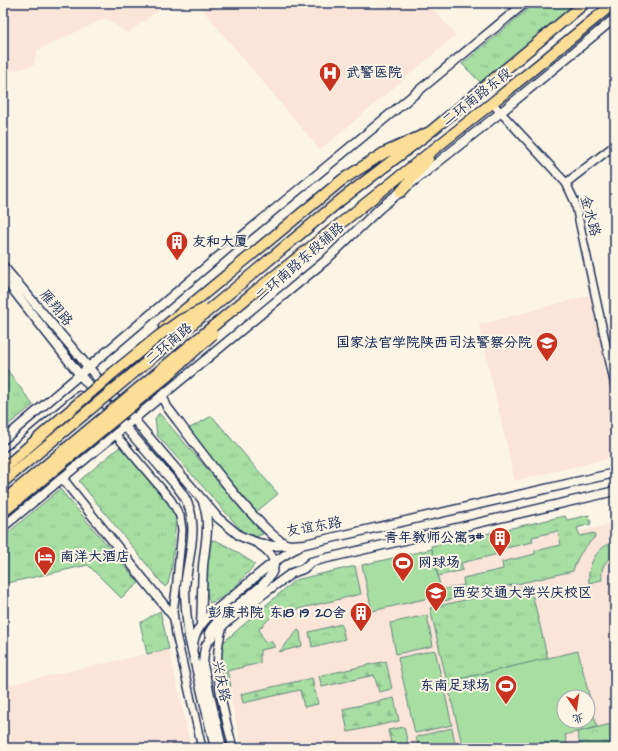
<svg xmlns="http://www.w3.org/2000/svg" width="618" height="751" font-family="'Architects Daughter','LXGW WenKai TC',sans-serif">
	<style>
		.built { fill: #fbe4d8; fill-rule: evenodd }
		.grass { fill: url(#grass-tufts); stroke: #618680 }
		.forest { fill: url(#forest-firs); stroke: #618680 }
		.park { fill: url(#park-crowns); stroke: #618680 }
		.pitch { fill: #a7dea2; stroke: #618680; fill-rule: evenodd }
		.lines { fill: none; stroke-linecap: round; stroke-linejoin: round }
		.tertiary-casing { stroke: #1b2f5e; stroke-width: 10 }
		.secondary-casing { stroke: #1b2f5e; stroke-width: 11 }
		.trunk-casing { stroke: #1b2f5e; stroke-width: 13 }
		.tertiary { stroke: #fcf5e5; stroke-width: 7 }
		.secondary { stroke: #fcf5e5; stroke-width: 8 }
		.trunk { stroke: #fdde96; stroke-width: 10 }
		.trunk-bridge-casing { stroke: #1b2f5e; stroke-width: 13; stroke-linecap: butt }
		.trunk-bridge { stroke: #fdde96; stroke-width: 10 }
		.labels { text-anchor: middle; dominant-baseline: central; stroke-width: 4; stroke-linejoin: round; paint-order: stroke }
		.poi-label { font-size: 14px; font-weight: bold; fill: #1b2f5e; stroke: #fcf5e5; text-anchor: start }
		.street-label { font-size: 14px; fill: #1b2f5e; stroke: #fcf5e5 }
	</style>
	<defs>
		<pattern id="grass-tufts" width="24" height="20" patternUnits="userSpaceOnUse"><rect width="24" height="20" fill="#a7dea2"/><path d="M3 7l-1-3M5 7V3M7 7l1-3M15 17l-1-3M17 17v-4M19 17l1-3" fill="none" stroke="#8fbf8e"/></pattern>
		<pattern id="forest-firs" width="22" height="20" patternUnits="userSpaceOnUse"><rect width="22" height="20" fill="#a7dea2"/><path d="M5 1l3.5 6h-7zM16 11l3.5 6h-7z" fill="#8fbf8e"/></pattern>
		<pattern id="park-crowns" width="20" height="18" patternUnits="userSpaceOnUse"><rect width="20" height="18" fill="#a7dea2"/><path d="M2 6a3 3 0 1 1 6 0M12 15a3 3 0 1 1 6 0" fill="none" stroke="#8fbf8e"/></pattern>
	</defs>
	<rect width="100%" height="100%" fill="#fcf5e5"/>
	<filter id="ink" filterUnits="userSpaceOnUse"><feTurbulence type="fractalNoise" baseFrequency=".025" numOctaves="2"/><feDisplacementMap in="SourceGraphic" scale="8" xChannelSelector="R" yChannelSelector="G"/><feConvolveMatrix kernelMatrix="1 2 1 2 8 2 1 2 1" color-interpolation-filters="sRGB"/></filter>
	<g filter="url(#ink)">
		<!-- built -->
		<path class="built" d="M3,3H170L127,33L106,18L37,50L34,65L3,73Z
			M197,3H427L456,35L320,150Z
			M590,295L615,401V457L515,481L479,325Z
			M565,520L569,534L615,523V748H242L219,646L295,580ZM564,697H588V721H564Z
			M169,649L191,748H3V686Z"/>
		<!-- grass -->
		<path class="grass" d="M535,3H577L482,84L462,64Z
			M3,364L33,405L3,429Z
			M159,413L263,534L256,537L243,532L157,435L155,419Z
			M212,416L278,494L256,512L188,429Z
			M123,444L170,504L176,518L172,567L168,584L165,587L79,481Z
			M60,489L139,583L121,598L88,565L3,584V537Z
			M589,515L591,524L577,528L580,536L594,533L595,537C584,548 577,556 573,571L444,601L441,590L464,585L463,578L503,569L502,562L535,554V551L561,545L558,531L532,537L533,542L497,550L498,554L461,563L463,570L438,576L431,546L565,516L567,520Z
			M215,540L227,546L255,564C243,579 228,597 210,603C201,584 208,561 210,541Z
			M615,541V554C606,560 600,568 602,580L589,583C587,564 597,547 615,541Z
			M355,566L361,594L298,609L287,618L277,611L259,629L264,642L271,641L275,647L260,650V663L227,671L231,686L228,688L219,646L295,580Z
			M530,585L548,659L447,682L430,608Z
			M160,611L169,649L147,654L140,623Z
			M298,630L300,632L302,646L279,652Z"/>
		<!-- forest -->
		<path class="forest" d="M386,661L392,689L379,692L374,675L322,687L319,676Z
			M312,678L318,704L304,707L300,690L243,703L241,694Z
			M394,698L399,721L348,732L343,709Z
			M404,727L409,748H392L388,730Z"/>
		<!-- park -->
		<path class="park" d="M341,624L345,639L312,647L309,632Z
			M615,723V748H581L577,732Z"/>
		<!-- pitch -->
		<path class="pitch" d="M432,549L442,595L372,611L362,565Z
			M427,615L433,646L396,654L390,623Z
			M435,650L452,725L415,733L398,658Z
			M578,651L597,727L565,735L568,748H463L447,682ZM564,697H588V721H564Z
			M452,728L456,748H419L416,737Z"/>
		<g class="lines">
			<!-- tertiary casing -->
			<g class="tertiary-casing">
				<path id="tertiary" d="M492,103L566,183L575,202L615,386
					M566,183L615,145
					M115,434L171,500L180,516L182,530L176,590L173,612L176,634L202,748
					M224,623C209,665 223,707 233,748"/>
			</g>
			<!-- secondary casing -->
			<g class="secondary-casing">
				<path id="secondary" d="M3,266L123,408
					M3,277L80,375L174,483C178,488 183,494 186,500C200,527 187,560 185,588C185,604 187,621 189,637L215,748
					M162,395L167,407C186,431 265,542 290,545
					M131,416L218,518L240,536L258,543L273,546L305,544L615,473
					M3,440L246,233L525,3
					M3,460L79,396
					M62,478L173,616
					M3,527L325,261L380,208L500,113L615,18
					M201,625C202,605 202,585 203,566C205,545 211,523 203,502
					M209,633C220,610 275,587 274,564C274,555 266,549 260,545
					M193,647C193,641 195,635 198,630C206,616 219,607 231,598C252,580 274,559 299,547
					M222,748L203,665L204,653L206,645L216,631L223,625L267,591L292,573L303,569L311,562L323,559L615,491"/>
			</g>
			<!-- trunk casing -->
			<g class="trunk-casing">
				<path id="trunk" d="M401,192L428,159
					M342,199L430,132L585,3
					M355,212L492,103L614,3
					M164,327L342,180L384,153L430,132"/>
			</g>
			<!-- tertiary -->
			<use href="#tertiary" class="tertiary"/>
			<!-- secondary -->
			<use href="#secondary" class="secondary"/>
			<!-- trunk -->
			<use href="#trunk" class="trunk"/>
			<!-- trunk-bridge casing -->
			<g class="trunk-bridge-casing">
				<path id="trunk-bridge" d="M3,469L113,373L160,335L181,320L204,309
					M3,482L342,199
					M3,501L253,293L355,212
					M3,512L165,378L213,334"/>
			</g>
			<!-- trunk-bridge -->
			<use href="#trunk-bridge" class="trunk-bridge"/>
		</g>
	</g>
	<!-- icons -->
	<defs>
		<g id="hospital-pin" transform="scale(1.15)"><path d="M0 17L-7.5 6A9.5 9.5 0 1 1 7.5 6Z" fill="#c8321e" stroke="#fcf5e5"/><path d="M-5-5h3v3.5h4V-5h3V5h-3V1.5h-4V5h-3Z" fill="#fff"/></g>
		<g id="building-pin" transform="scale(1.15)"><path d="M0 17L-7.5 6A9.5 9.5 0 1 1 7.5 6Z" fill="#c8321e" stroke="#fcf5e5"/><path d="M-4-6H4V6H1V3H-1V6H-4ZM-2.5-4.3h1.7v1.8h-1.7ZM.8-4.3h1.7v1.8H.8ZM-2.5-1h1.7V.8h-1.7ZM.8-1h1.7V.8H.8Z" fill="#fff"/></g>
		<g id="school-pin" transform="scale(1.15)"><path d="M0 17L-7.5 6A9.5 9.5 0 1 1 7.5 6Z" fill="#c8321e" stroke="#fcf5e5"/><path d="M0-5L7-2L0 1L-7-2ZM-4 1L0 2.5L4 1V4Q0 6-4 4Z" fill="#fff"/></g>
		<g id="hotel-pin" transform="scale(1.15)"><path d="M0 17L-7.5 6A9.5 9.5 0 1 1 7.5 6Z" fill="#c8321e" stroke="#fcf5e5"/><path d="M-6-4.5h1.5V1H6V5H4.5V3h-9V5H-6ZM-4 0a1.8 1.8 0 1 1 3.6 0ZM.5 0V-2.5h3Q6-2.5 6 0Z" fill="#fff"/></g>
		<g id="stadium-pin" transform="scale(1.15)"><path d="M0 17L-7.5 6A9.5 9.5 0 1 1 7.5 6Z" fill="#c8321e" stroke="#fcf5e5"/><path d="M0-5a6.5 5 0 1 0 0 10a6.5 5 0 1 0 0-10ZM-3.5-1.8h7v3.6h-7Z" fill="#fff"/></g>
		<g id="university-pin" transform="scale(1.15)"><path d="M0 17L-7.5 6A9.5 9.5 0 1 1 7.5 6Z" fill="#c8321e" stroke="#fcf5e5"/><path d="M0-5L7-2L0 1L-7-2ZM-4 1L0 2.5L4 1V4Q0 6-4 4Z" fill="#fff"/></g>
	</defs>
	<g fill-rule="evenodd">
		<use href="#hospital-pin" x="330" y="73"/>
		<use href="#building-pin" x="177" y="242"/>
		<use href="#school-pin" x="547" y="343"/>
		<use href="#building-pin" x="500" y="538"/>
		<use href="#hotel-pin" x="45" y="557"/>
		<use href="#stadium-pin" x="403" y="563"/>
		<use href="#university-pin" x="436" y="593"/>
		<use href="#building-pin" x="361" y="613"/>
		<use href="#stadium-pin" x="506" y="686"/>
	</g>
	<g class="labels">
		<!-- poi labels -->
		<g class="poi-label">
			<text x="346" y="73">武警医院</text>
			<text x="192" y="242">友和大厦</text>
			<text x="532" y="343" text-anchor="end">国家法官学院陕西司法警察分院</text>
			<text x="484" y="538" text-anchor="end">青年教师公寓3#</text>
			<text x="60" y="557">南洋大酒店</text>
			<text x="418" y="563">网球场</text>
			<text x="452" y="593">西安交通大学兴庆校区</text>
			<text x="346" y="613" text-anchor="end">彭康书院 东18 19 20舍</text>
			<text x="490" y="686" text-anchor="end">东南足球场</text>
		</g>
		<!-- street labels -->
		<g class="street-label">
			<text transform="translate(477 97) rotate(-38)">二环南路东段</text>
			<text transform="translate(590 216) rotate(75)">金水路</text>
			<text transform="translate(300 262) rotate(-41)">二环南路东段辅路</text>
			<text transform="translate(56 308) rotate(50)">雁翔路</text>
			<text transform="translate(169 344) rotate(-40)">二环南路</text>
			<text transform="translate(314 527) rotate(-10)">友谊东路</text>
			<text transform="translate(221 681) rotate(79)">兴庆路</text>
		</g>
	</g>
	<!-- margin -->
	<rect width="618" height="751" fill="none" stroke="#fcf5e5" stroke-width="16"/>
	<rect x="8" y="8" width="602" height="735" fill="none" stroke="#1b2f5e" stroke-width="1.5" filter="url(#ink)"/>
	<!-- north arrow -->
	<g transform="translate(576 709) rotate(167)"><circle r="19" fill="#fcf5e5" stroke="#a2a6af"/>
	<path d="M0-3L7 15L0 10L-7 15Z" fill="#c8321e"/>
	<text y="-6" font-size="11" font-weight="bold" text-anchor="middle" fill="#1b2f5e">北</text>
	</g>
</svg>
